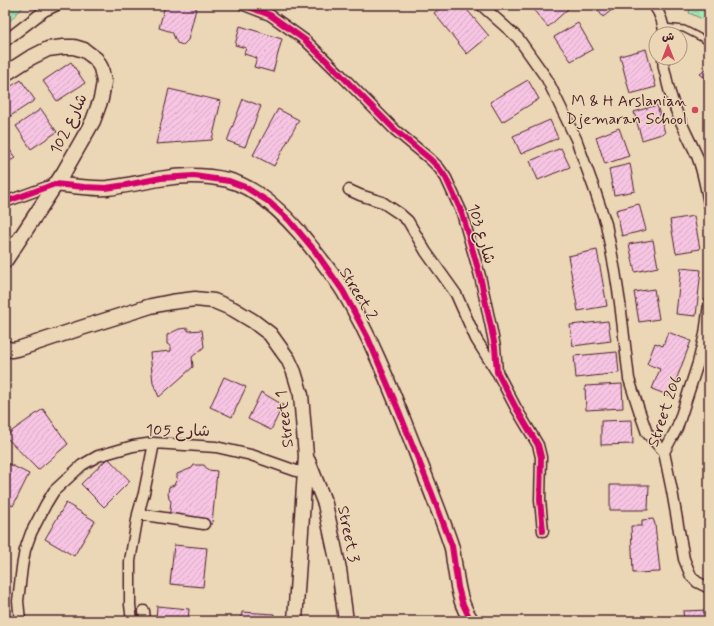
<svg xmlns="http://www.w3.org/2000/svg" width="714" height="626" font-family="Mynerve,'Playpen Sans Arabic',sans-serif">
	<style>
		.forest { fill: url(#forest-crowns); stroke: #768470 }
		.building { fill: url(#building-hatch); stroke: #4a1f2b }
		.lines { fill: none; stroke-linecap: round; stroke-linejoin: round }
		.lane-casing { stroke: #4a1f2b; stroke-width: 8 }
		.street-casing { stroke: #4a1f2b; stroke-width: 13 }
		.secondary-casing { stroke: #4a1f2b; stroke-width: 17 }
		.lane { stroke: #ebd7b5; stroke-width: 5 }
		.street { stroke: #ebd7b5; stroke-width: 10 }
		.secondary { stroke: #ebd7b5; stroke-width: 14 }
		.cycleway-casing { stroke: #ebd7b5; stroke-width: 8 }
		.cycleway { stroke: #d6006c; stroke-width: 6 }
		.poi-dot { fill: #d1495b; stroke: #ebd7b5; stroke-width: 1.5 }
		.labels { text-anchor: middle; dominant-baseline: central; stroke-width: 3; stroke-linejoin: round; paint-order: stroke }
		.poi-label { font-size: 16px; fill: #4a1f2b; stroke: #ebd7b5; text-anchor: end }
		.street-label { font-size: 16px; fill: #4a1f2b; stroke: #ebd7b5 }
	</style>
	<defs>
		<pattern id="forest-crowns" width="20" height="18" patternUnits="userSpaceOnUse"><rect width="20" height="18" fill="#a3e9b5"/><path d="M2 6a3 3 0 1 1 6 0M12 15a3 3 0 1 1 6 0" fill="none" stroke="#8ec79c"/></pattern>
		<pattern id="building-hatch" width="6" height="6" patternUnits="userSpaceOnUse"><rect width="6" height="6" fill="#f7c5e3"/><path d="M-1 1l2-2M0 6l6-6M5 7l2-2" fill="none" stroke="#d5a9c3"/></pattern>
	</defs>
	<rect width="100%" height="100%" fill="#ebd7b5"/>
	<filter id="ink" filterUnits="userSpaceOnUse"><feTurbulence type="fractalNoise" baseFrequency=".025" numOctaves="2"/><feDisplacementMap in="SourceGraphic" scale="8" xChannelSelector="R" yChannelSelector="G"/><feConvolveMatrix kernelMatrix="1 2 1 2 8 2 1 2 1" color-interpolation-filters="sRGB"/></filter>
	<g filter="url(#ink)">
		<!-- forest -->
		<path class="forest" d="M5,5H28L23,7L5,26Z
			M691,5H709V22L689,13Z"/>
		<!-- building -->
		<path class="building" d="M165,5H180L184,6V5H197L188,40L183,45L177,43L172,32L159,28Z
			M444,5H463L489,36L467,54L434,13Z
			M534,5H564L568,9L548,27L531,7Z
			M594,5H618L603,17Z
			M578,23L593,49L571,61L554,37Z
			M240,26L282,39L273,72L254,67L257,58L244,54L246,48L235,45Z
			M646,49L656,87L630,94L620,56Z
			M71,62L85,83L57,101L43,81Z
			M709,67V81L700,74Z
			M21,80L35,100L6,119L5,118V90Z
			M528,80L539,99L502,122L490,102Z
			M169,89L221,101L212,140L156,144Z
			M243,99L261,106L245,147L227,141Z
			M657,105L665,133L642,140L634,112Z
			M41,109L57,132L31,149L16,126Z
			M278,109L299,120L274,166L253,155Z
			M550,120L558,138L521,154L513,136Z
			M619,128L629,156L605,164L596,137Z
			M5,142L15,158L5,164Z
			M561,148L570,167L538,180L530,161Z
			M630,164L635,191L614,195L609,169Z
			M639,204L646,230L622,236L616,210Z
			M694,216L700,249L676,253L670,220Z
			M653,240L658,267L635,272L629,244Z
			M597,250L607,306L578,311L568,256Z
			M681,268L701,270L696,316L676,314Z
			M654,289L659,319L639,322L634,292Z
			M608,321L611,341L573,346L570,325Z
			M188,328V331L202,330L204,347L192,357L193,367L159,397L153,383L150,353L171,351V346L167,344V335L179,329Z
			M668,332L691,341L670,396L652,389L660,369L647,364L655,343L663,346Z
			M617,352L619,373L576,378L574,356Z
			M224,377L246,387L232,417L210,407Z
			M622,384L623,408L586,410L585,386Z
			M261,392L283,405L271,430L248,419Z
			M43,409L68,444L38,470L5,436Z
			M632,420L633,444L601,445V421Z
			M108,458L130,481L104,507L81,484Z
			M5,462L29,474L13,506L5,502Z
			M194,465H204L208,470L217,471L212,524L169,519L171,501L169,499L168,493L169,487L174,485L177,479V474L192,468Z
			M610,485H649L648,510H610Z
			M66,503L95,521L74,556L45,539Z
			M653,519L655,524L660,572L633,573L631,526H642V520Z
			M174,545L207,548L203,587L170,584Z
			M157,606L189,609L188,621H156Z
			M709,610V621H684L683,611Z
			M242,612L274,614V621H241Z"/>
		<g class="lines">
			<!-- lane casing -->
			<g class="lane-casing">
				<path id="lane" d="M664,27L684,29L709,42"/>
			</g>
			<!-- street casing -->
			<g class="street-casing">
				<path id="street" d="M244,5L270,15L305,40L341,75L395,130L430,159L439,168L446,178L462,213L480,276L491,327L495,347L497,372L516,408L538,445L541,457L540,500L543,531
					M481,5L518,38L547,79L576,139L595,191L606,224L615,271L620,303L629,379L640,413L647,433L664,452
					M654,5C660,14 664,23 664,34
					M5,41L44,11L57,5
					M663,58C663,64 664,70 666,76C671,105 685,130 697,156C703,171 706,188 709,204
					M349,190L360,195L382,202L400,214L408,221L426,252L456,294L476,339L496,371
					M5,202L55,184
					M709,304L705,334L698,363L677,428L664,452L672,491L684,559L691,576L697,582L709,588
					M138,514L204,524
					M144,611L145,621
					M20,621L18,601L22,567L25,550L31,533L46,504L54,491L82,465L98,456L133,446L154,443L216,447L251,455L305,474
					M132,621L130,605V561L138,514L144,493L154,443"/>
			</g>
			<!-- secondary casing -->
			<g class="secondary-casing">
				<path id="secondary" d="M5,74L30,58L48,49L63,47H74L84,50L96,59L101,68L104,82L101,99L93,121L64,172L5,261
					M55,184C73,186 90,189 107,188C125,186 142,182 159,179C181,175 206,175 228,180C257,188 281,211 300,233C315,252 331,271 344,292C373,341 393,394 414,447C426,479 440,512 451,545C453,550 453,556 454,562C457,581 459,605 472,621
					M5,348L12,350L21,348L81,328L151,306L171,302L195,299L214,301L233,309L253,321L270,334L288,359L294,372L301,395L306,456L295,621
					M308,461L325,504L339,569L346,621"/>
			</g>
			<!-- lane -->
			<use href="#lane" class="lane"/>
			<!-- street -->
			<use href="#street" class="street"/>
			<!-- secondary -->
			<use href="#secondary" class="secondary"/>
			<!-- cycleway casing -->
			<g class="cycleway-casing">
				<path id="cycleway" d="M244,5L270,15L305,40L341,75L395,130L430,159L439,168L446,178L462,213L480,276L491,327L495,347L497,372L516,408L538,445L541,457L540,500L543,531
					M5,202L55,184L84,187L106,188L126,185L161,178L194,176L229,181L245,187L269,202L289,220L315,251L343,291L368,338L398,409L431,491L452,546L458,587L462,602L469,617L472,621"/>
			</g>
			<!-- cycleway -->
			<use href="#cycleway" class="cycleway"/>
		</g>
	</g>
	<!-- markers -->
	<circle class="poi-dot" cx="695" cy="110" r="4"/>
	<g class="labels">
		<!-- poi labels -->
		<g class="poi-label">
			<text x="687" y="101">M &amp; H Arslanian<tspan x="687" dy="18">Djemaran School</tspan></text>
		</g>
		<!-- street labels -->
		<g class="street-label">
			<text transform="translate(69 124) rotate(-64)">شارع 102</text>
			<text transform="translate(481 234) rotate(73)">شارع 103</text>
			<text transform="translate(358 294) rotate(59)">Street 2</text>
			<text transform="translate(665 411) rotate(-71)">Street 206</text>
			<text transform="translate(285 419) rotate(-97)">Street 1</text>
			<text transform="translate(178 431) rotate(1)">شارع 105</text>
			<text transform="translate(348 534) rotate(78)">Street 3</text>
		</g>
	</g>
	<!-- margin -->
	<rect width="714" height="626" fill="none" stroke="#ebd7b5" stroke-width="20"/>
	<rect x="10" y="10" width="694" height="606" fill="none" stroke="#4a1f2b" stroke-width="1.5" filter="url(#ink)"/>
	<!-- north arrow -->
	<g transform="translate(668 46)"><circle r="19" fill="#ebd7b5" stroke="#ab8d7e"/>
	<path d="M0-3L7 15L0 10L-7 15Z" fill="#d1495b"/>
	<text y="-6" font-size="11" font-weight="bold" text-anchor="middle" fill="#4a1f2b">ش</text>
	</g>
</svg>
